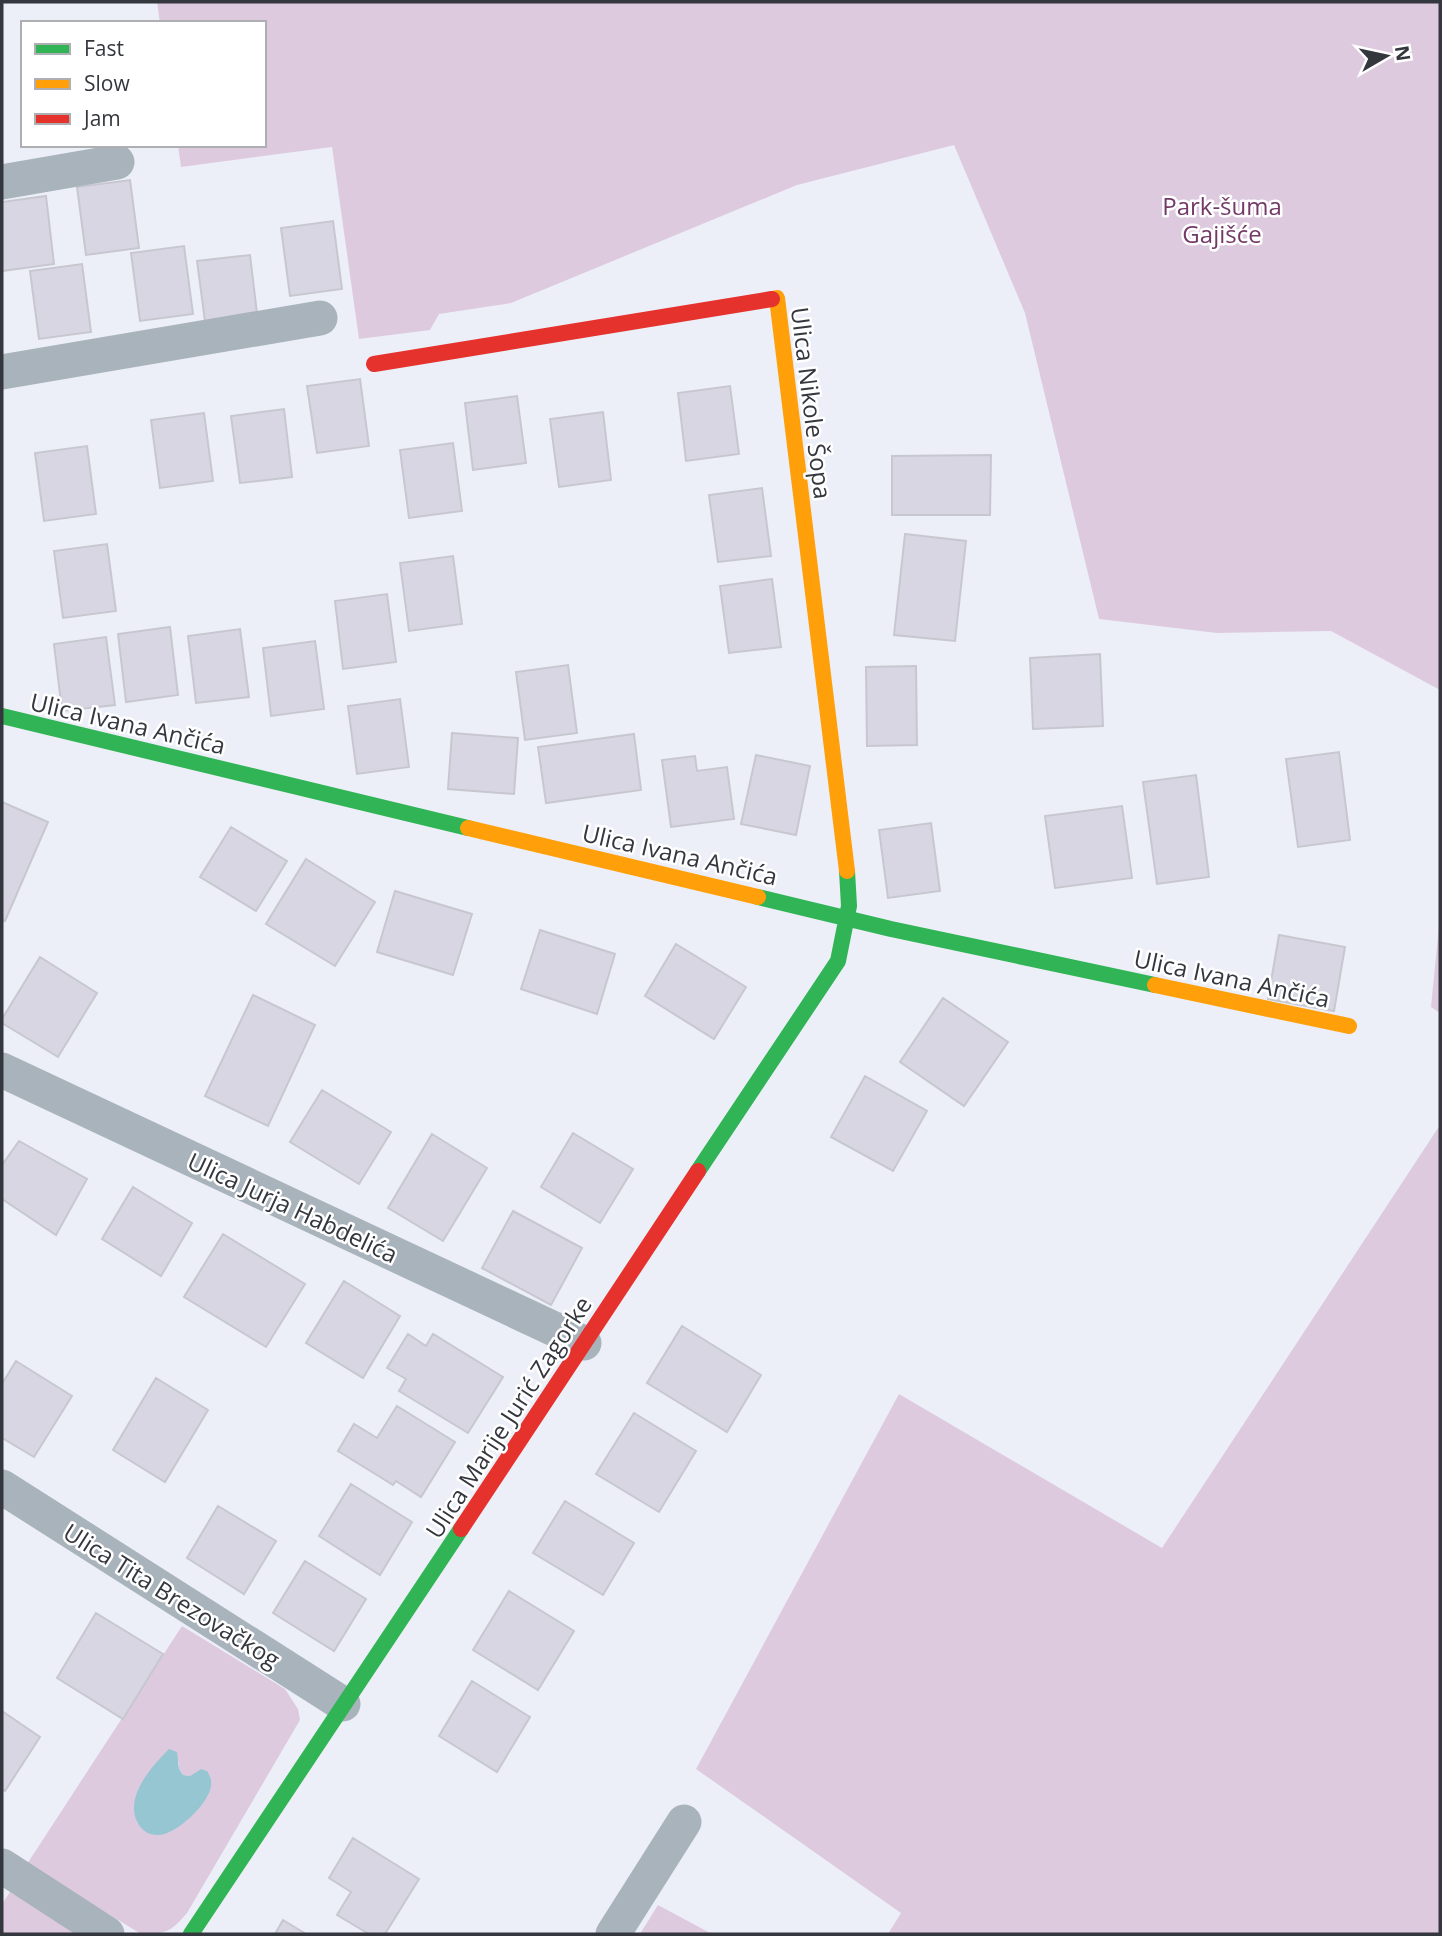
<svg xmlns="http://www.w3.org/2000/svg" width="1442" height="1936" font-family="'Open Sans',sans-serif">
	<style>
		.green { fill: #decade; fill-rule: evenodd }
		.water { fill: #95c6d2 }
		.building { fill: #d9d6e4; stroke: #c7c7cf; stroke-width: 2 }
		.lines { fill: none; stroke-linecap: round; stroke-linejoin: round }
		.street { stroke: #a9b3bc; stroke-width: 35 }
		.fast { stroke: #30b455; stroke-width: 16 }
		.slow { stroke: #ff9f0a; stroke-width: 16 }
		.jam { stroke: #e5322d; stroke-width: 16 }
		.labels { text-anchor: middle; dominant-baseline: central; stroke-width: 5; stroke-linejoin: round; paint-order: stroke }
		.park-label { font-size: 24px; fill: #733967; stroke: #fff }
		.street-label { font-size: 24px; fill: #35373e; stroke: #fff }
	</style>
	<rect width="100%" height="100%" fill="#eceff8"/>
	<!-- green -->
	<path class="green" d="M157,2H1440V690L1331,631L1217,633L1099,619L1025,313L954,145L797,185L511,303L439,314L430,330L359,339L332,147L181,167L178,145H264V23H160Z
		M1440,916V1013L1431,1007Z
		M1440,1125V1934H888L901,1913L696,1769L899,1394L1162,1548Z
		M182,1626L285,1689L298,1709L300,1720L187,1913C171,1932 166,1934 141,1934L27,1864ZM179,1761V1769L183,1775L190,1776L201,1769L137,1823Z
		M10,1892L77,1934H2V1904Z
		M658,1905L712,1934H640Z"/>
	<!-- water -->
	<path class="water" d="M169,1749L177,1752L179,1769L183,1775L190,1776L201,1769L207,1771C210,1776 212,1780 211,1786C209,1804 175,1836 157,1835C149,1835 143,1831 139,1825C122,1799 152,1766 169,1749Z"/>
	<!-- building -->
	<path class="building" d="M130,180L139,248L86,255L77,187Z
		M46,196L54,264L2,271V202Z
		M333,221L342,289L290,296L281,228Z
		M184,246L193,314L140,321L131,253Z
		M250,255L258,322L206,329L197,261Z
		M82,264L91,332L39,339L30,271Z
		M360,379L369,446L317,453L307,386Z
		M730,386L739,454L686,461L678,393Z
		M517,396L526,463L473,470L465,403Z
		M284,409L292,477L240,483L231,416Z
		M603,412L611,480L559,487L550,419Z
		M204,413L213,481L160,488L151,420Z
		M453,443L462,511L409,518L400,450Z
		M87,446L96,514L44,521L35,453Z
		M991,455L990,515H892V456Z
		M762,488L771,556L718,562L709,495Z
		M905,534L966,541L955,641L894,635Z
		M107,544L116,611L63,618L54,551Z
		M453,556L462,624L409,631L400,563Z
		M772,579L781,647L729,653L720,586Z
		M387,594L396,662L343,669L335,601Z
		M170,627L178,695L126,702L118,634Z
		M240,629L249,697L196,703L188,636Z
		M106,637L115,705L62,711L54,644Z
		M315,641L324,709L271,716L263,648Z
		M1100,654L1103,726L1033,729L1030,658Z
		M568,665L577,733L525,740L516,672Z
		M916,666L917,745L867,746L866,667Z
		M400,699L409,767L357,774L348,706Z
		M452,733L518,738L514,794L448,789Z
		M634,734L641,790L546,803L538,747Z
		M1339,752L1350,840L1298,847L1286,759Z
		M756,755L810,766L796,835L741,824Z
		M695,756L697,771L727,767L734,819L671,827L662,760Z
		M1196,775L1209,877L1157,884L1143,782Z
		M2,802L48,822L5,921L2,920Z
		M1122,806L1132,878L1055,888L1045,816Z
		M931,823L940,891L888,898L879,830Z
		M231,827L287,861L256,911L200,877Z
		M306,859L375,902L335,966L266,924Z
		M395,891L472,914L453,975L377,952Z
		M540,930L615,954L597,1014L521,989Z
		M1279,935L1345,947L1334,1011L1268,999Z
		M676,944L746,987L714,1039L645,996Z
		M40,957L97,993L58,1057L2,1023V1019Z
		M253,995L315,1025L268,1126L205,1096Z
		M943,998L1008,1042L964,1106L900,1062Z
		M865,1076L927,1111L893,1171L831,1137Z
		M322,1090L391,1132L359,1184L290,1142Z
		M573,1133L633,1169L600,1223L541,1187Z
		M432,1134L487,1168L443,1241L388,1208Z
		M19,1141L87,1179L56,1235L2,1199V1165Z
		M133,1187L192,1223L161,1276L102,1239Z
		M513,1211L582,1248L551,1305L482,1268Z
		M223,1234L305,1284L266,1347L184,1297Z
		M344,1281L400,1316L363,1378L306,1343Z
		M682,1326L761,1375L727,1432L647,1383Z
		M408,1334L426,1346L433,1334L503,1377L468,1433L399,1391L406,1379L387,1368Z
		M16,1361L72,1396L34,1457L2,1438V1384Z
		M156,1378L208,1410L165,1482L113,1450Z
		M397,1406L455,1442L421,1497L396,1481L393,1485L338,1451L354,1424L377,1438Z
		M634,1413L696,1451L659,1512L596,1474Z
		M351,1484L412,1522L380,1575L319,1536Z
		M565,1501L634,1543L603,1595L533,1553Z
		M218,1506L276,1541L244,1594L187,1558Z
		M305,1561L366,1599L334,1651L273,1613Z
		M509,1591L574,1631L538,1690L473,1650Z
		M96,1613L163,1654L123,1719L57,1678Z
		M472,1681L530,1717L497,1772L439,1736Z
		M2,1711L40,1737L5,1791L2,1789Z
		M353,1838L419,1879L385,1934H369L337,1915L351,1892L329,1878Z
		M283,1920L306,1934H275Z"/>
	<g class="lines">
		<!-- street -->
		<path class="street" d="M2,182L117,162
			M2,372L320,318
			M2,1070L584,1343
			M2,1487L343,1704
			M2,1866L107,1934
			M613,1934L684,1822"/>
		<!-- fast -->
		<path class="fast" d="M2,716L468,828
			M758,897L891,929L1155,985
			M698,1171L838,961L849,906L847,871
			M191,1934L461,1529"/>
		<!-- slow -->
		<path class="slow" d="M772,299L777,298L847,871
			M468,828L758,897
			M1155,985L1349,1026"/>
		<!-- jam -->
		<path class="jam" d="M374,364L772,299
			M461,1529L698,1171"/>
	</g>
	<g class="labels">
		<!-- park labels -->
		<g class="park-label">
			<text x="1222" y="205">Park-šuma<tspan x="1222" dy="28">Gajišće</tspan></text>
		</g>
		<!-- street labels -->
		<g class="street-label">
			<text transform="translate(812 403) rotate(83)">Ulica Nikole Šopa</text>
			<text transform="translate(128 723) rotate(13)">Ulica Ivana Ančića</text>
			<text transform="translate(680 854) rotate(13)">Ulica Ivana Ančića</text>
			<text transform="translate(1232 978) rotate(12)">Ulica Ivana Ančića</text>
			<text transform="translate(293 1207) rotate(25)">Ulica Jurja Habdelića</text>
			<text transform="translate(508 1417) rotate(-57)">Ulica Marije Jurić Zagorke</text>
			<text transform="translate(172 1595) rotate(32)">Ulica Tita Brezovačkog</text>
		</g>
	</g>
	<!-- border -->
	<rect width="1442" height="1936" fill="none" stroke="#35373e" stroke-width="7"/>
	<!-- legend -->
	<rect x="21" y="21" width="245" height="126" fill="#ffffff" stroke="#aeafb2" stroke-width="2"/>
	<rect x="35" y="44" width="35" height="10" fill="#30b455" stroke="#aeafb2" stroke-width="2"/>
	<text x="84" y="56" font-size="21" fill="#35373e">Fast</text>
	<rect x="35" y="79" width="35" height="10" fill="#ff9f0a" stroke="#aeafb2" stroke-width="2"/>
	<text x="84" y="91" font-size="21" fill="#35373e">Slow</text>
	<rect x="35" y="114" width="35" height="10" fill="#e5322d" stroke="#aeafb2" stroke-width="2"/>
	<text x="84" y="126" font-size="21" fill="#35373e">Jam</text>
	<!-- north arrow -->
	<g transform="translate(1386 56) rotate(81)" stroke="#ffffff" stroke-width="5" paint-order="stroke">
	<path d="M0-5L12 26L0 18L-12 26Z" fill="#35373e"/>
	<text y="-10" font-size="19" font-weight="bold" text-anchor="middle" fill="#35373e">N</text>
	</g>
</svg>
